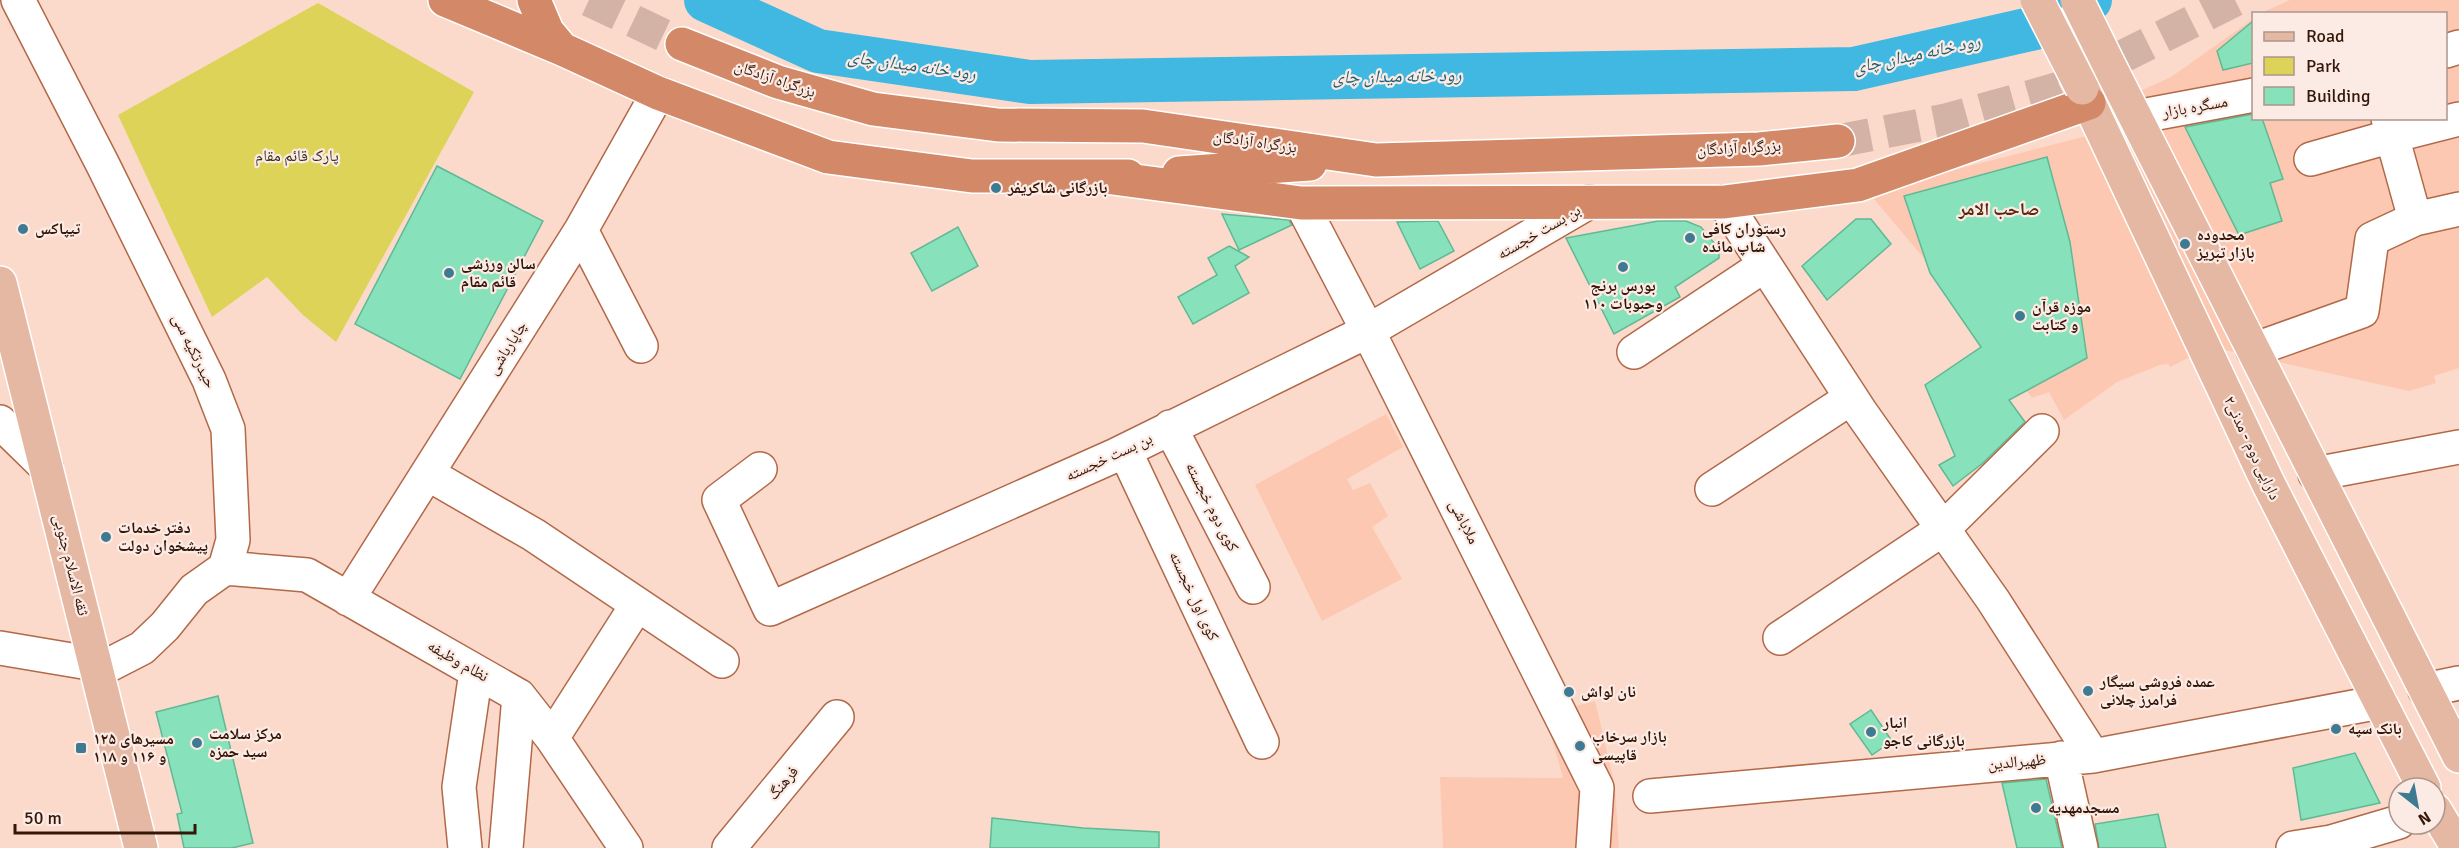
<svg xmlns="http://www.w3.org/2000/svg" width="2459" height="848" font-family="Signika,'Noto Naskh Arabic',sans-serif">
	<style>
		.built { fill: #fdc8b1 }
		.green { fill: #ddd358 }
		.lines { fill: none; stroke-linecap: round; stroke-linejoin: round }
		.river { stroke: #40b8e1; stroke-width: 44 }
		.building { fill: #87e1ba; stroke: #5fb994; stroke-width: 1.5 }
		.highway-tunnel { stroke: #d3b3a5; stroke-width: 33; stroke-dasharray: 33 16; stroke-linecap: butt }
		.minor-casing { stroke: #b16948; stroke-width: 36 }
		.major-casing { stroke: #fff; stroke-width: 36 }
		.highway-casing { stroke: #fff; stroke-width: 36 }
		.minor { stroke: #fff; stroke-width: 33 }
		.major { stroke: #e5b8a4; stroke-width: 33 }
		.highway { stroke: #d38968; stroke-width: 33 }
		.major-bridge-casing { stroke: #fff; stroke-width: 36; stroke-linecap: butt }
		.major-bridge { stroke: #e5b8a4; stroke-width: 33 }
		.poi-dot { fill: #3e7b92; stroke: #fcebe4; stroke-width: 2 }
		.labels { text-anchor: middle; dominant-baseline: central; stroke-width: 4.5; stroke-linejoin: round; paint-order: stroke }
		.street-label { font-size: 16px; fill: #341709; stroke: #fcebe4 }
		.park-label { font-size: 16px; fill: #31301a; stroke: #fcebe4 }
		.poi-label { font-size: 16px; font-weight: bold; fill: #341709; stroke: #fcebe4; text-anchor: start }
		.water-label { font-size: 18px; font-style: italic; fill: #1f5e74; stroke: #fcebe4 }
		.neighbourhood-label { font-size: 18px; font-weight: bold; fill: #5a280e; stroke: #fcebe4 }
	</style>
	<rect width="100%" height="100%" fill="#fbdacc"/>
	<!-- built -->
	<path class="built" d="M2290,0H2459V368L2434,376L2436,383L2409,391L2211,347L2170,367L2168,364L2160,365L2117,382L2064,420L2049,392L2032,398L1955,295L1868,192L2094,134L2089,114L2171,77L2253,19L2254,118H2446V14L2261,13Z
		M1386,414L1403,447L1347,479L1353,490L1370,483L1388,516L1372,527L1402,579L1322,621L1255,485Z
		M1595,701L1615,786L1619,848H1443L1440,777L1563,778L1545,714Z"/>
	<!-- green -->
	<path class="green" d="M318,3L474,92L336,342L303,315L267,277L212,317L118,115Z"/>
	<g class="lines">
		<!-- river -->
		<path class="river" d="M706,0L818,51L1030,82L1854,69L2035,28L2090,0"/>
	</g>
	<!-- building -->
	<path class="building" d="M2253,21V63L2223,70L2217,51Z
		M2253,114V118H2262L2283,179L2270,183L2282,221L2239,235L2185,127Z
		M2047,157L2070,242L2087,358L2009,400L2025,422L1983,463L1953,486L1939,465L1955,456L1925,385L1981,347L1930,273L1904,196Z
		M437,166L543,221L460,379L355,324Z
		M1222,214L1289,220L1292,225L1239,250Z
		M1856,219H1871L1891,244L1827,300L1802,266Z
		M1438,221L1454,251L1420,269L1397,222Z
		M1658,221H1686L1701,227L1719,249V258L1675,287L1680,297L1614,334L1566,238Z
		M958,227L978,266L932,291L911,253Z
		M1229,246L1249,257L1235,266L1249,293L1193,324L1178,297L1217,275L1208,258Z
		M218,696L253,843L232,848H184L177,814L182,813L156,712Z
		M1871,710L1892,741L1872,755L1850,724Z
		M2355,753L2380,803L2301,820L2293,768Z
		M2046,779L2062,848H2017L2002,783Z
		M2158,814L2166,848H2099L2095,824Z
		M992,818L1083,828L1159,832V848H990Z"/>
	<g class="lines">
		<!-- highway-tunnel -->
		<path class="highway-tunnel" d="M589,0L682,44
			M1838,141L1946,120L2060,88L2235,0"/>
		<!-- minor casing -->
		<g class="minor-casing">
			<path id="minor" d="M2446,51L2459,47
				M2136,117L2254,95
				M2311,159L2392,136L2388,118
				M1724,202L1860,411L1993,600L2093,756
				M1301,203L1368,331L1597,788L1593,848
				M2415,219L2392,136L2459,119
				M581,230L641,346
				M2253,350L2362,311L2372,239L2415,219L2459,209
				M1634,352L1765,265
				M0,422L46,467
				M1170,427L1253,587
				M1125,451L1262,742
				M760,469L719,500L770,609L1116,455L1368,331L1589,202
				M428,474L534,535L722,661
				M2315,474L2459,447
				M1712,489L1851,398
				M225,568L307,575L519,696L552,738L626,848
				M348,599L581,230L658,93
				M1780,638L1943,529L2042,431
				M0,648L107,666L142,648L165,626L194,590L225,568L233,540L228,429L209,380L103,165L18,0
				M2425,690L2459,683
				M552,738L637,605
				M2061,758L2081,848
				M1650,796L2093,756L2380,702
				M465,848L459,787L476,672
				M506,848L519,696
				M729,848L837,717
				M2293,848L2331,842L2399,822"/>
		</g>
		<!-- major casing -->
		<g class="major-casing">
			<path id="major" d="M2113,73L2459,756
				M2082,88L2268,483L2424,788
				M0,283L141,848
				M2435,810L2458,848"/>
		</g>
		<!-- highway casing -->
		<g class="highway-casing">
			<path id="highway" d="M445,0L562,49L658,93L828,157L972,176H1128
				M534,0L547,31L562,49
				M682,44L778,82L873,109L998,125L1143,126L1376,160L1759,149L1838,141
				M1179,173L1310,164
				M1105,177L1301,203L1724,202L1858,185L2089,103"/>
		</g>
		<!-- minor -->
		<use href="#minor" class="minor"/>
		<!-- major -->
		<use href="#major" class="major"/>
		<!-- highway -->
		<use href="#highway" class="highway"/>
		<!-- major-bridge casing -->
		<g class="major-bridge-casing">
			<path id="major-bridge" d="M2037,0L2082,88
				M2077,0L2113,73"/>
		</g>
		<!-- major-bridge -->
		<use href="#major-bridge" class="major-bridge"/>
	</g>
	<!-- markers -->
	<g class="poi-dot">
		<circle cx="996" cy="188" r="6"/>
		<circle cx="23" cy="229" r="6"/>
		<circle cx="1690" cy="238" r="6"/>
		<circle cx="2185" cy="244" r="6"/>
		<circle cx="1623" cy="267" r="6"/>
		<circle cx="449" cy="273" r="6"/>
		<circle cx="2020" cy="316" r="6"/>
		<circle cx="106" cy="537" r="6"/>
		<circle cx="2088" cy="691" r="6"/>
		<circle cx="1569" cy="692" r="6"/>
		<circle cx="2336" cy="729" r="6"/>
		<circle cx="1871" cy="732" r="6"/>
		<circle cx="197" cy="743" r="6"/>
		<circle cx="1580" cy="746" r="6"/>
		<rect x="75" y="742" width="12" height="12" rx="3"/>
		<circle cx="2036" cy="808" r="6"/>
	</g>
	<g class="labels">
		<!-- street labels -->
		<g class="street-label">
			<text transform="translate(775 79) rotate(19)">بزرگراه آزادگان</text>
			<text transform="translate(2195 107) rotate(-10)">مسگره بازار</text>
			<text transform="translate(1255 142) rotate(8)">بزرگراه آزادگان</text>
			<text transform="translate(1739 148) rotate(-3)">بزرگراه آزادگان</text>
			<text transform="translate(1539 232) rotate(-30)">بن بست خجسته</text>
			<text transform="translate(507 348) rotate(-58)">چاپارباشی</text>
			<text transform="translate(194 351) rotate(64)">حیدرتکیه سی</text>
			<text transform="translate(2252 448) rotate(65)">دارایی دوم - مدنی۲</text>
			<text transform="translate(1109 457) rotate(-25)">بن بست خجسته</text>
			<text transform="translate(1212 507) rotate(63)">کوی دوم خجسته</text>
			<text transform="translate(1464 522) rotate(63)">ملاباشی</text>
			<text transform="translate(71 565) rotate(76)">ثقه الاسلام جنوبی</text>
			<text transform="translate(1194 596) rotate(65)">کوی اول خجسته</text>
			<text transform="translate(458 661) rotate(30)">نظام وظیفه</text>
			<text transform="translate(2017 762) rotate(-5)">ظهیرالدین</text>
			<text transform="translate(783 783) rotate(-50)">فرهنگ</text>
		</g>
		<!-- park labels -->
		<g class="park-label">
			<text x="297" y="156">پارک قائم مقام</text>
		</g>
		<!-- poi labels -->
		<g class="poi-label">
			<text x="1008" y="188">بازرگانی شاکریفر</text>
			<text x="35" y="229">تیپاکس</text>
			<text x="1702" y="229">رستوران کافی<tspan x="1702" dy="18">شاپ مائده</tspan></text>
			<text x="2197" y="235">محدوده<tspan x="2197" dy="18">بازار تبریز</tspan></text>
			<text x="461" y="264">سالن ورزشی<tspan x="461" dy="18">قائم مقام</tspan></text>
			<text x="1623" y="286" text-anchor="middle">بورس برنج<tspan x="1623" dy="18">وحبوبات ۱۱۰</tspan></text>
			<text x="2032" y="307">موزه قرآن<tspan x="2032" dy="18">و کتابت</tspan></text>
			<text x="118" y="528">دفتر خدمات<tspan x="118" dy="18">پیشخوان دولت</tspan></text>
			<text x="2100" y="682">عمده فروشی سیگار<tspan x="2100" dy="18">فرامرز چلانی</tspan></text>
			<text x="1581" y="692">نان لواش</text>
			<text x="1883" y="723">انبار<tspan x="1883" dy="18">بازرگانی کاجو</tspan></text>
			<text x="2348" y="729">بانک سپه</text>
			<text x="209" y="734">مرکز سلامت<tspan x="209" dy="18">سید حمزه</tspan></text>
			<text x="1592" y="737">بازار سرخاب<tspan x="1592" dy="18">قاپیسی</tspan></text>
			<text x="93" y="739">مسیرهای ۱۲۵<tspan x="93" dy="18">و ۱۱۶ و ۱۱۸</tspan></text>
			<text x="2048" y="808">مسجدمهدیه</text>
		</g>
		<!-- water labels -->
		<g class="water-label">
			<text transform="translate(1917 54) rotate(-12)">رود خانه میدان چای</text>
			<text transform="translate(912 65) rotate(8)">رود خانه میدان چای</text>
			<text transform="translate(1397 76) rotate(-1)">رود خانه میدان چای</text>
		</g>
		<!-- neighbourhood labels -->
		<g class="neighbourhood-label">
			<text x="1999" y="209">صاحب الامر</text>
		</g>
	</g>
	<!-- legend -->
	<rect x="2252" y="12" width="195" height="108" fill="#fcebe4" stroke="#ac968c" stroke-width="1.5"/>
	<rect x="2264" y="32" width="30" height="9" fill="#e5b8a4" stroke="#ac968c" stroke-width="1.5"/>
	<text x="2306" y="42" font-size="18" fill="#341709">Road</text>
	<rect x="2264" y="57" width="30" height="18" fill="#ddd358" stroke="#ac968c" stroke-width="1.5"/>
	<text x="2306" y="72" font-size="18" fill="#341709">Park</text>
	<rect x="2264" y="87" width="30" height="18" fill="#87e1ba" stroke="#ac968c" stroke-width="1.5"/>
	<text x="2306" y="102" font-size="18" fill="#341709">Building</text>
	<!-- north arrow -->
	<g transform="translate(2417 806) rotate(149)"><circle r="28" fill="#fcebe4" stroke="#ac968c" stroke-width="1.5"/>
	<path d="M0-4.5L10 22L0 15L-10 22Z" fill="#3e7b92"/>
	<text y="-9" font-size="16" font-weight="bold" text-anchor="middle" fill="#341709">N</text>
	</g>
	<!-- scale -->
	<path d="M15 824v9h180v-9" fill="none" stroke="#341709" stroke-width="3"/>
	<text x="24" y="824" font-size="18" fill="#341709" stroke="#fcebe4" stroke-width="4.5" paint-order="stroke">50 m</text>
</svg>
